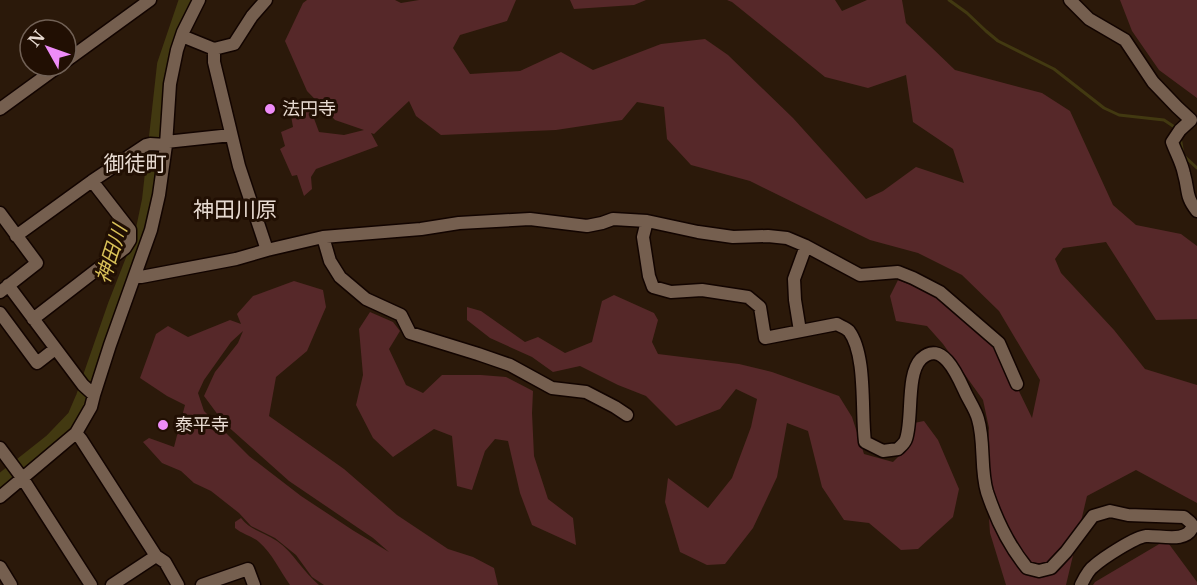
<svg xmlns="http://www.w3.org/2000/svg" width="1197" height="585" font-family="'Libre Baskerville','Noto Sans JP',serif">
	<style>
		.green { fill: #562829; fill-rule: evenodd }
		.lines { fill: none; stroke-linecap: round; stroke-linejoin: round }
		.stream { stroke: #423911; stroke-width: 3 }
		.river { stroke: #423911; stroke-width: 18 }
		.minor-casing { stroke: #120400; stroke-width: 15 }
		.minor { stroke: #755f4f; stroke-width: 12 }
		.poi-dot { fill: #ee8cf8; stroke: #210f03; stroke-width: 2 }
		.labels { text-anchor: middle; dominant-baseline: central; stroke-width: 6; stroke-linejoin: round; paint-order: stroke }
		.poi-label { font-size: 18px; fill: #e8dbd2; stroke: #210f03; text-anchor: start }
		.water-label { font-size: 20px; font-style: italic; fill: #d9c158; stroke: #210f03 }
		.quarter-label { font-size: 21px; fill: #e8dbd2; stroke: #210f03 }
	</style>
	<rect width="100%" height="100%" fill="#2b190a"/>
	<!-- green -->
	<path class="green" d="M307,0H395L401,3L419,0H516L507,21L460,35L453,48L470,74L520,71L561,52L593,70L661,44L705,39L728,55L793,118L866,199L883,191L916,167L964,183L953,149L913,122L906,75L868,88L825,77L732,2L727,0H835L842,11L867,0H902L906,23L955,70L1042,93L1070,111L1113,205L1136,225L1181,234L1197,246V319L1156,320L1106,242L1063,248L1055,259L1061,273L1114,330L1145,369L1197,385V503L1136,470L1087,496L1066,585H1006L990,533L986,471L989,428L983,400L943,344L927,326L896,321L890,296L898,280L934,294L998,348L1032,418L1040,380L999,311L962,275L918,253L870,240L750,181L691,165L667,139L664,107L637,102L622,120L556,130L441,135L416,116L409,101L374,134L371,133L378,146L316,169L311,177L312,189L304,196L297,175L292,176L280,149L285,146L281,132L293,127L290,110L309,105L319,132L344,135L364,130L335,120L307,91L285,41L303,3Z
		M570,0H646L634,5L574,9Z
		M1120,0H1197V98L1159,70L1132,31Z
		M294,281L323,290L326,307L307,351L276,377L269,416L344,469L397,515L448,549L473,557L494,568L498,585H324L312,577L296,555L275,538L251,526L239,513L211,491L194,483L181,471L162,463L143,442L149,438L174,447L185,405L167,396L140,378L156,334L168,326L188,337L230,320L241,324L237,314L253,296ZM243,331L238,343L215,372L204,396L224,423L289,481L373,538L389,552L354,531L301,496L249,456L204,411L198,393L204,380L231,342Z
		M614,295L654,313L658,320L652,342L658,354L739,364L772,372L839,396L852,417L864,454L893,462L911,444L914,423L924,421L938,440L959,489L953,517L918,549L901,550L869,523L844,520L822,487L808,431L787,423L777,477L753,528L725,564L707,565L680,552L665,502L668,478L708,508L732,478L751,427L757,399L736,389L720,409L676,426L646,396L618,385L580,366L553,372L532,357L490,338L467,320V307L481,311L525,342L538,337L565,353L592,342L602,301Z
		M370,312L393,322L400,331L389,349L406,385L423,393L442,375H481L506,377L533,391L532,413L534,456L548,499L573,518L576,545L532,525L520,493L508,441L495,439L485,451L472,490L457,486L452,436L434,429L393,457L373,438L356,405L363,375L359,329Z
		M241,518C251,531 264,532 277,541C294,553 303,572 319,585H290C280,571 272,553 259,542C252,536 242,534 235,528V522Z
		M1166,540L1197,582V585H1093L1095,582Z"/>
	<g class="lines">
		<!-- stream -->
		<path class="stream" d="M949,0L967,13L986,31L998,41L1054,69L1104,108L1119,115L1164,120L1176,128
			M1180,137L1183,155L1197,168"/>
		<!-- river -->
		<path class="river" d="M0,484L53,442L76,418L85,397L117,305L139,249L145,229L151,200L166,65L188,0"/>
		<!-- minor casing -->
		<g class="minor-casing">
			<path id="minor" d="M266,0L252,16L234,44L214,49V62L239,166L267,250
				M1070,0L1089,19L1125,40L1153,82L1177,107L1191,120L1180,130L1172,142C1176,153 1182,163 1184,174C1189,191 1185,196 1197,211
				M182,36L214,49
				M66,61L150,0
				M0,109L59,66
				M166,142L231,135
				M0,213L37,263L0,292
				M647,221L643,237L649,276L653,287L671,292L702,290L748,297L760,307L765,338L837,324C840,326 846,328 849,331C867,355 861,413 865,442L883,451L898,449C901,446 905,443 906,439C913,419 906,374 921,359C943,338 959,379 966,394C970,402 976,411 978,419C985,442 980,469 987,492C996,519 1009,546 1027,568L1039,571L1051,568L1066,552L1093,516L1110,511L1128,515L1184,517L1190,522L1193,526C1187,544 1160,535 1146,536C1135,537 1103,558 1094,566C1088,570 1084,579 1081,585
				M16,236L92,181L146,145L150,144L166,145
				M323,237L330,261L340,277L366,299L401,315L410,333L478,354L510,365L552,388L586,392L615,407L627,415
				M135,276L141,277L236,259L267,250L323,237L421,229L459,223L530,219L587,226L602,223L613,219L647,221L698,232L733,237L768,236L787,238L806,246L860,275L898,272L913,278L940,292L999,343L1017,384
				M8,285L83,385L94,395
				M0,313L37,363L55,349
				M33,319L125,248L130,240V230L92,181
				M800,331L795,300L794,279L806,246
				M76,433L81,439L156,556L165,562L178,585
				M0,448L23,479L91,585
				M0,497L76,433L91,407L94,395L110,345L151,230L159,195L166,145L170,84L177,50L183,32L199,0
				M0,567L11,585
				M112,585L156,556
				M202,585L248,569L254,585"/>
		</g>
		<!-- minor -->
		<use href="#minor" class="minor"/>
	</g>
	<!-- markers -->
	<g class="poi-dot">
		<circle cx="270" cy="109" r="6"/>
		<circle cx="163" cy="425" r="6"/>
	</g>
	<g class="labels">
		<!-- poi labels -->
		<g class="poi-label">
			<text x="282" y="109">法円寺</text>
			<text x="175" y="425">泰平寺</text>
		</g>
		<!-- water labels -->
		<g class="water-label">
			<text transform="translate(111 254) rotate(-72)">神田川</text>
		</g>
		<!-- quarter labels -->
		<g class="quarter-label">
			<text x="135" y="164">御徒町</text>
			<text x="235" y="210">神田川原</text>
		</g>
	</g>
	<!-- north arrow -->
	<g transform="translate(48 48) rotate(310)"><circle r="28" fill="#210f03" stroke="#716156" stroke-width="1.5"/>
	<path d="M0-4.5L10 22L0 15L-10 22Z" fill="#ee8cf8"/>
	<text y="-9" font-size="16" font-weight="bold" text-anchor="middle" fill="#e8dbd2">N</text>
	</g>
</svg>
